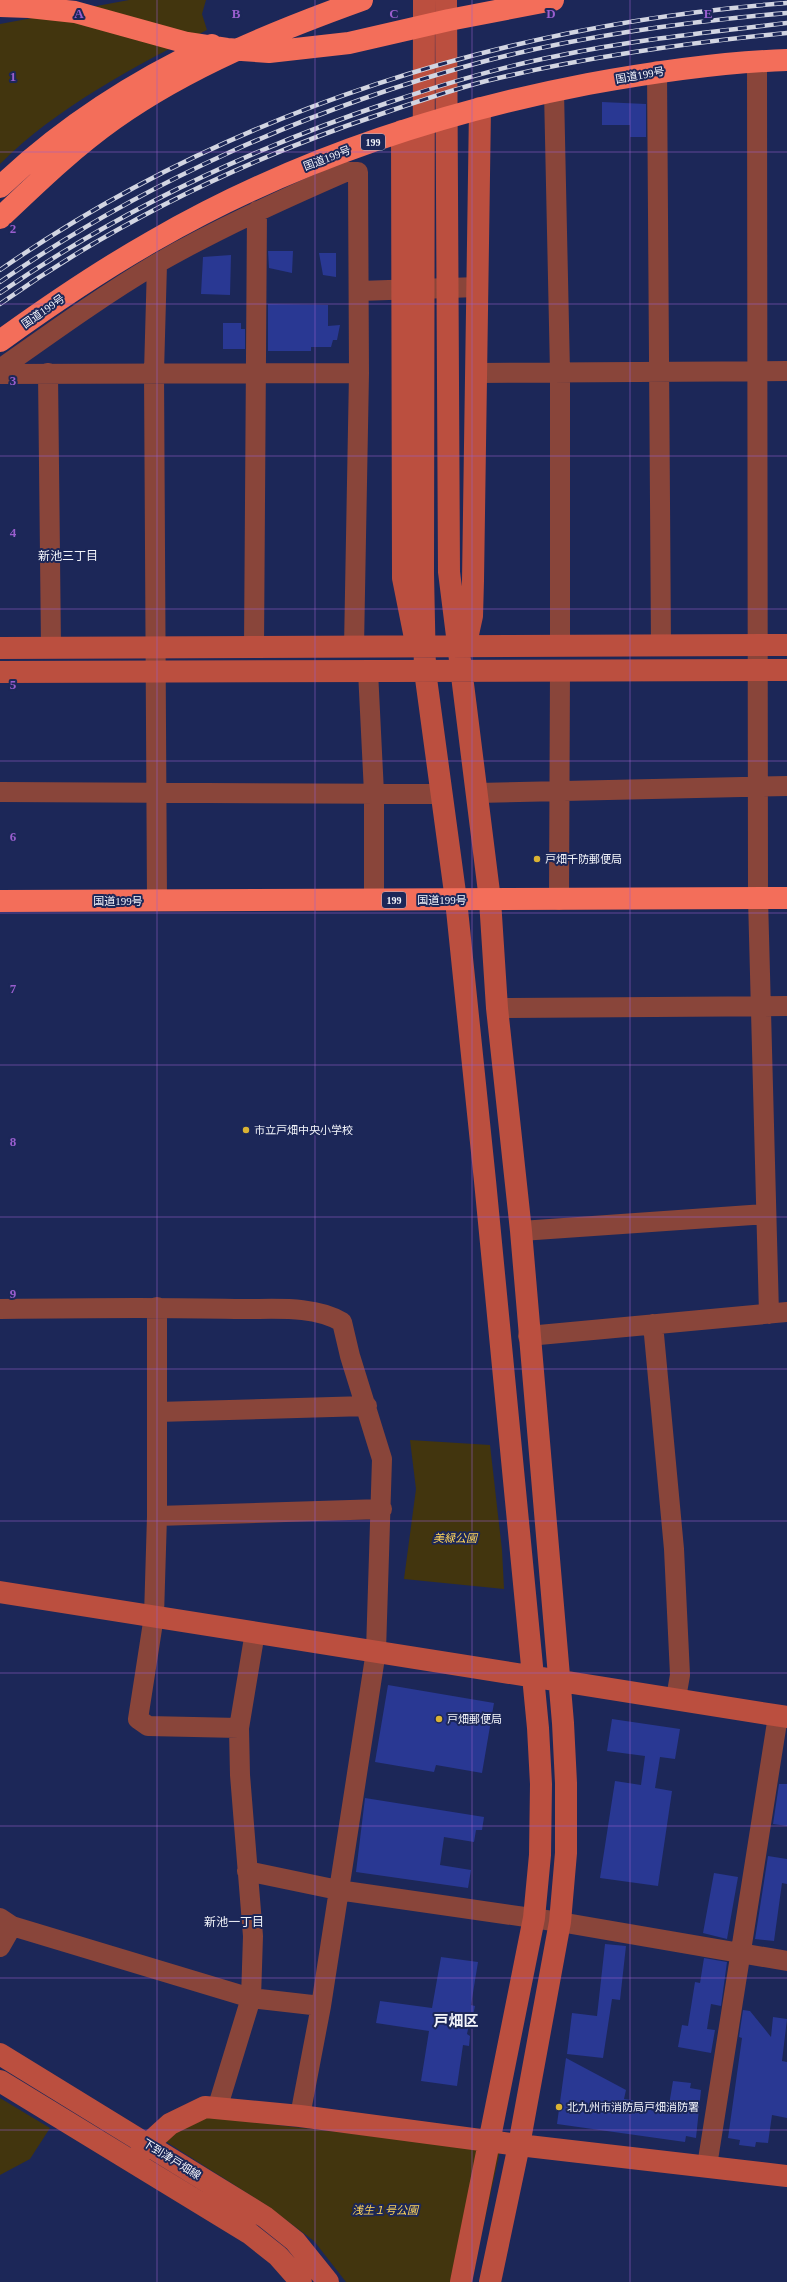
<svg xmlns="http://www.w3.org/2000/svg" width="787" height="2282" font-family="'Times New Roman','Noto Sans JP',serif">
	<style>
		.green { fill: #42350e }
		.building { fill: #293893 }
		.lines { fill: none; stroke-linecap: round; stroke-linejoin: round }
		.street { stroke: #89453a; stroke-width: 20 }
		.secondary { stroke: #bb4f3f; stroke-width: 22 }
		.highway { stroke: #f36e5a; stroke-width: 22 }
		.rail-casing { stroke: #d2d5e2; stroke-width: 4.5 }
		.rail { stroke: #1c2758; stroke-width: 3; stroke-dasharray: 9; stroke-linecap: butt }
		.grid { fill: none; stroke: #995ece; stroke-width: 1; stroke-opacity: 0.55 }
		.poi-dot { fill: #dab333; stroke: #1c2758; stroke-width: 1.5 }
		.labels { text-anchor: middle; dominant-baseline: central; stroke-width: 4; stroke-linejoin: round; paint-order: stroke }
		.shield { fill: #1c2758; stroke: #b2b6c9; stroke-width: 1 }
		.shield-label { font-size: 10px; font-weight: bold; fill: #f2f4fa }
		.street-label { font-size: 11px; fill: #f2f4fa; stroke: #1c2758 }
		.poi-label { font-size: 11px; fill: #f2f4fa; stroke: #1c2758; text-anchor: start }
		.park-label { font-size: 11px; font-style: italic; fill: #fcd35a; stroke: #1c2758 }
		.neighbourhood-label { font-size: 12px; fill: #f2f4fa; stroke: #1c2758 }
		.district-label { font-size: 15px; font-weight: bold; fill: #f2f4fa; stroke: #1c2758 }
		.grid-label { font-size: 13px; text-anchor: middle; font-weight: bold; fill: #995ece; stroke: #1c2758; stroke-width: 4; stroke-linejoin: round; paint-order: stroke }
	</style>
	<rect width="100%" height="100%" fill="#1c2758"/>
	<!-- green -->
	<path class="green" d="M129,0H206L202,14L207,30C136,65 56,108 0,164V24Z
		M410,1440L490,1445L502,1550L504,1589L404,1579L416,1489Z
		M0,2098L50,2128L30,2159L0,2175Z
		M208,2117L500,2151L471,2282H346L314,2241L266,2205L165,2141L176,2130Z"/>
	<!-- building -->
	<path class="building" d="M602,102L646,104V137H630V125H602Z
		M268,251H293L292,273L269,268Z
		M319,253H336V277L323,275Z
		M231,255L230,295L201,294L203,257Z
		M268,304L328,305V326L340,325L337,340H333L331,347H311V351H268Z
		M223,323H241V329H245V349H223Z
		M388,1685L494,1703L482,1773L436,1765L434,1772L375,1762Z
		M612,1719L680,1729L675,1759L660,1757L655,1788L672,1791L658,1886L600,1878L615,1781L641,1785L645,1756L607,1751Z
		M779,1784H787V1826L773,1824Z
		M365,1798L484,1817L482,1830H476L474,1842L444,1837L440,1865L471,1870L468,1888L356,1872Z
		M768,1856L787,1859V1884L782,1883L774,1941L755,1939Z
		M714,1873L738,1877L727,1939L703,1933Z
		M605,1944L626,1946L620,2000L612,1999L603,2058L567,2054L572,2013L597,2016Z
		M441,1957L478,1962L471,2005L475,2006L473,2016L470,2019L467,2034L470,2036L469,2046L463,2045L457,2086L421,2081L429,2031L376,2023L380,2001L432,2008Z
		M704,1958L727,1962L721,2006L711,2004L707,2029L715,2030L711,2053L678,2047L682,2025L688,2026L695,1982L700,1983Z
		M743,2010L750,2011L771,2037L773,2017L787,2019L782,2061L787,2062V2118L772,2115L768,2143L756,2142L755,2147L739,2145L740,2140L728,2138L742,2038L739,2037Z
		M566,2058L626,2090L624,2099L669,2105L673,2081L691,2083L690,2088L701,2090L696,2138L686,2136L685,2142L557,2124Z"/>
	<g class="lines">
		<!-- street -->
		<path class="street" d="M757,61L758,898L769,1314
			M657,71L661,646
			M554,91L560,372V645
			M359,291L478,287
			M0,369C51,333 102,296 156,264C217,229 281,200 345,172H358L359,373L354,647
			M48,373L51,648
			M476,373L787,371
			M0,374L359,373
			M254,648L257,211
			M368,671L374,793V900
			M0,792L442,794
			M477,793L787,786
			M559,900L560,670
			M157,901L154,372L157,264
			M497,1008L787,1006
			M521,1231L766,1214
			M157,1307V1516L154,1616L138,1719L148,1726L239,1728
			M0,1309C78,1308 157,1307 235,1309C269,1310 312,1304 342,1322L350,1356L382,1459L376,1651L321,2006L300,2116
			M653,1324L674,1549L680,1675L676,1698
			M528,1336L787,1312
			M157,1412L367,1406
			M157,1516L382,1509
			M247,1871L338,1890L560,1922L787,1961
			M0,1918L12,1926L251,1998L321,2006
			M0,1947L12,1926
			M217,2109L251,1998L253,1936L240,1775L239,1728L255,1632
			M707,2166L778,1716"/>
		<!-- secondary -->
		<path class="secondary" d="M424,0L423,573L425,671L456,900L485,1181L538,1728L541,1784L540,1855L534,1918L461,2282
			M446,0L449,572L490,900L497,1008L521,1231L563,1723L566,1783V1853L560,1922L519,2145L490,2282
			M402,131L403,578L416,643
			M0,648L787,645
			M465,648L472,616L473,581L480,108
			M0,672L787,670
			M0,1592L787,1717
			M0,2054L265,2217L295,2241L328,2282
			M0,2081L249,2233L278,2256L301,2282
			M133,2162L148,2144L170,2124L205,2107L300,2116L519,2145L787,2176"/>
		<!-- highway -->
		<path class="highway" d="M0,6L29,7L75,12L187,43L227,49L269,52L349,43L449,20L553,0
			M0,187C62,128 135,81 212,45
			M0,218C37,183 73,148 114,119C189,66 276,31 362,0
			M0,341C50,305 100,271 153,241C288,163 437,113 588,84C654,72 720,62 787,60
			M0,901L787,898"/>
		<!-- rail casing -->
		<g class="rail-casing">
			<path id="rail" d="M0,270C229,110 510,24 787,3
				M0,282C144,182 309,109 478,63C579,36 684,22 787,13
				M0,293C120,210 252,148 390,102C444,84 500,67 557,56C633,40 710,32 787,23
				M0,304C116,222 246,159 381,114C416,102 451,90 486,81C585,57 686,43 787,33"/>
		</g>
		<!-- rail -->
		<use href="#rail" class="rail"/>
	</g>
	<!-- grid -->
	<path class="grid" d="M157,0V2282M315,0V2282M472,0V2282M630,0V2282M0,152H787M0,304H787M0,456H787M0,609H787M0,761H787M0,913H787M0,1065H787M0,1217H787M0,1369H787M0,1521H787M0,1673H787M0,1826H787M0,1978H787M0,2130H787"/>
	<!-- markers -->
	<g class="poi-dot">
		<circle cx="537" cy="859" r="4"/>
		<circle cx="246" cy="1130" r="4"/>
		<circle cx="439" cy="1719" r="4"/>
		<circle cx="559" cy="2107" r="4"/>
	</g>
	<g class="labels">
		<!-- shield labels -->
		<g class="shield">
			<rect x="361" y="134" width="24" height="16" rx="3"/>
			<rect x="382" y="892" width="24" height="16" rx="3"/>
		</g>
		<g class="shield-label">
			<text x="373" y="142">199</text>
			<text x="394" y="900">199</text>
		</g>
		<!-- street labels -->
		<g class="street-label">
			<text transform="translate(640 75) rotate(-10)">国道199号</text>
			<text transform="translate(327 158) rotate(-21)">国道199号</text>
			<text transform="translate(43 311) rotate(-35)">国道199号</text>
			<text x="442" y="900">国道199号</text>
			<text x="118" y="901">国道199号</text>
			<text transform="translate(172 2159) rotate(32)">下到津戸畑線</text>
		</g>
		<!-- poi labels -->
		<g class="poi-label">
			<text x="545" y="859">戸畑千防郵便局</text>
			<text x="254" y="1130">市立戸畑中央小学校</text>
			<text x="447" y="1719">戸畑郵便局</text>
			<text x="567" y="2107">北九州市消防局戸畑消防署</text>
		</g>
		<!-- park labels -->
		<g class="park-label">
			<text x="455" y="1538">美緑公園</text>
			<text x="385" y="2210">浅生１号公園</text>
		</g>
		<!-- neighbourhood labels -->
		<g class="neighbourhood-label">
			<text x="68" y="556">新池三丁目</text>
			<text x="234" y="1922">新池一丁目</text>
		</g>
		<!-- district labels -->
		<g class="district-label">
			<text x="456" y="2021">戸畑区</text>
		</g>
	</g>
	<g class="grid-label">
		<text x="79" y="18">A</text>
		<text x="236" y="18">B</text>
		<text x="394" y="18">C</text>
		<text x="551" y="18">D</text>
		<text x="708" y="18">E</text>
		<text x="13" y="81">1</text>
		<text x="13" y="233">2</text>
		<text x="13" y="385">3</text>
		<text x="13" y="537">4</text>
		<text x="13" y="689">5</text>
		<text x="13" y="841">6</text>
		<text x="13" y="993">7</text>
		<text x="13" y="1146">8</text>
		<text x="13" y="1298">9</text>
	</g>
</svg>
